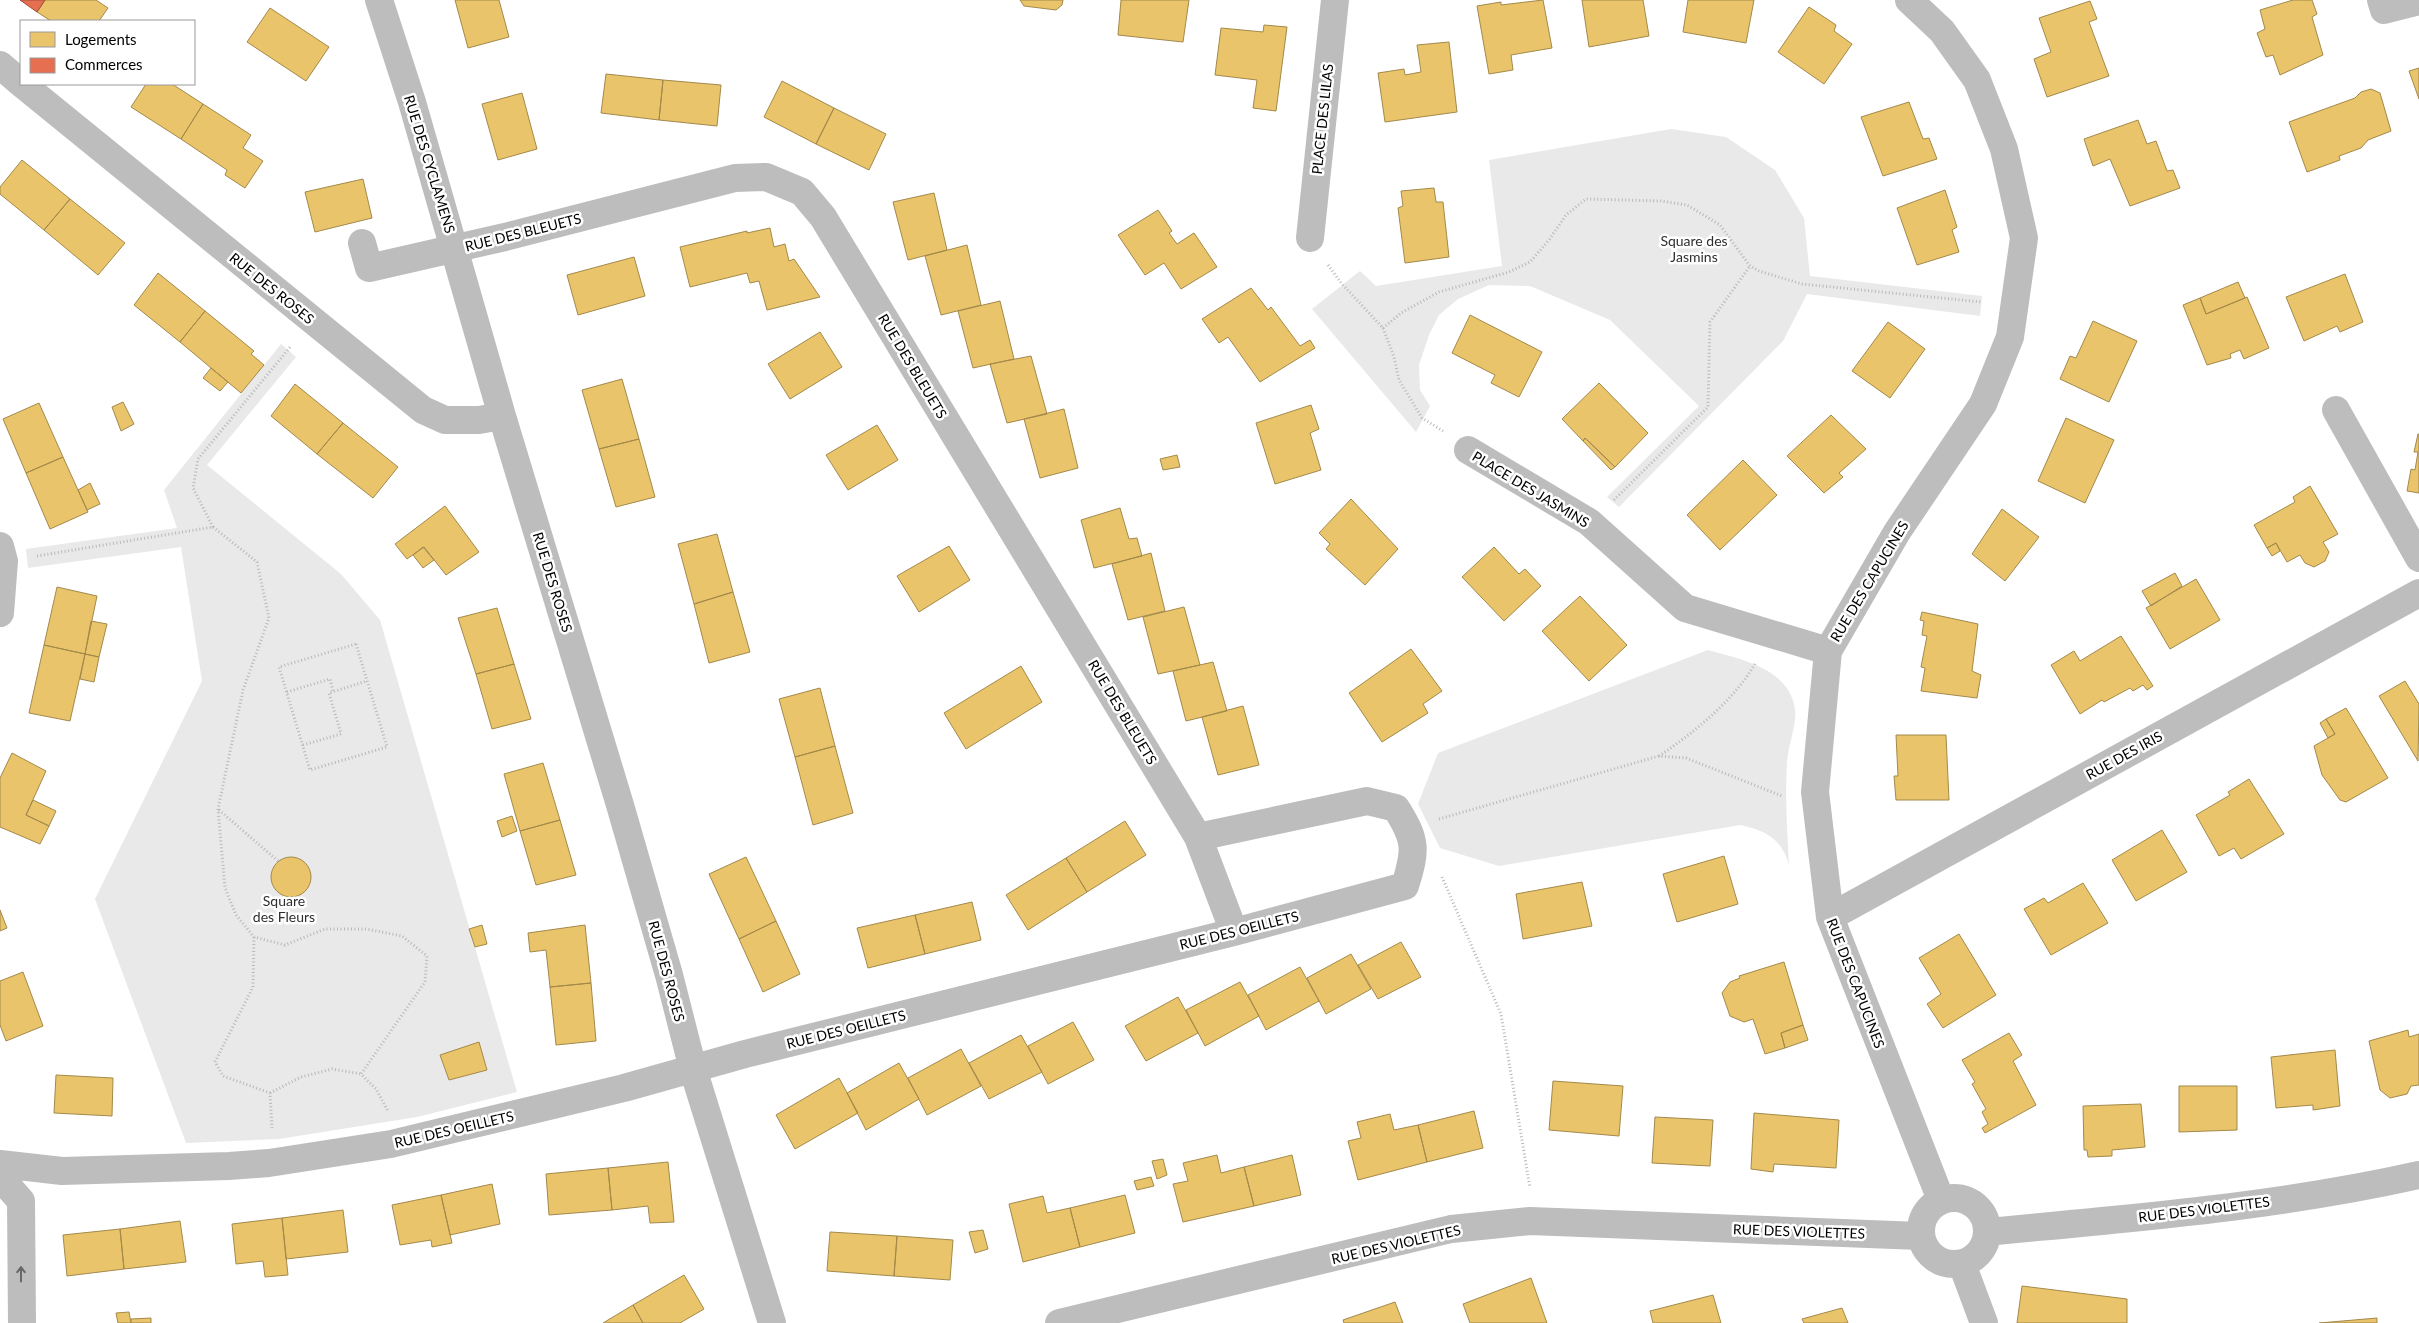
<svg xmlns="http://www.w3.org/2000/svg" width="2419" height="1323" font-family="Lato,sans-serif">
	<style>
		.green { fill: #e9e9e9 }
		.homes { fill: #e9c46a; stroke: #a3894a }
		.shops { fill: #e76f51; stroke: #a24e39 }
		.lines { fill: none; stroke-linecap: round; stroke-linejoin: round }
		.path { stroke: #b8b8b8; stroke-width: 3; stroke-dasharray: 1 2.5; stroke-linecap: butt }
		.minor { stroke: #bdbdbd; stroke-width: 28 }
		.oneway { stroke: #686868 }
		.labels { text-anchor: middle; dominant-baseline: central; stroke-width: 5; stroke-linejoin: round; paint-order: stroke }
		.street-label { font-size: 14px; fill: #000; stroke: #fff }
		.park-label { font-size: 14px; fill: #2e2e2e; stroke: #fff }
	</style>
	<rect width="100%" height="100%" fill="#fff"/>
	<!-- green -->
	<path class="green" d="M1671,129L1726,137L1775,170L1804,218L1810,276L1982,296L1980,316L1807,294L1783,341L1619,507L1607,497L1699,406L1610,320L1530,286L1489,285L1458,299L1439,315L1429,335L1419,365L1420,390L1430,406L1416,432L1312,309L1360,271L1376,286L1502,266L1489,160Z
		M281,344L296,357L207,465L341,574L380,620L517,1092L417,1117L279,1139L186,1143L95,899L202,681L181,547L28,568L26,549L177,528L164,490Z
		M1708,650C1740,659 1789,668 1795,709C1797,724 1788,746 1787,762C1785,796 1787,831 1789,865C1782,839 1765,830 1740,825L1499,866L1440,848L1418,804L1438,753Z"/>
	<!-- homes -->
	<path class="homes" d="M45,0H96L108,8L99,21H51L37,12Z
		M455,0H499L509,37L468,48Z
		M1020,0H1063L1062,5L1056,10L1024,6Z
		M1121,0H1189L1183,42L1118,35Z
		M1543,0L1552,48L1511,55L1513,70L1489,74L1477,6L1501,2V5Z
		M1582,0H1643L1649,36L1589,47Z
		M1688,0H1754L1746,43L1683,32Z
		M2293,0H2312L2317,14L2312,17L2323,55L2280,75L2273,55L2266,57L2257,33L2265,29L2260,10Z
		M2090,1L2097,19L2089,22L2109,76L2047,97L2034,59L2051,52L2039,18Z
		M1809,7L1836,25L1834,31L1852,44L1824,84L1778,52Z
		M270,8L329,47L306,81L247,42Z
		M1264,25L1287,27L1276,111L1253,108L1257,80L1215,75L1221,28L1263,32Z
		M1449,42L1457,112L1385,122L1378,73L1404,69L1405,75L1421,72L1417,45Z
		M2419,68V99L2409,71Z
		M606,74L663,80L659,120L601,113Z
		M663,80L721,85L717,126L659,120Z
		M782,81L834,108L816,144L764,117Z
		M146,84H172L203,104L181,139L131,107Z
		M2371,89L2380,93L2391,131L2368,140L2361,148L2339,156L2340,160L2307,172L2289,122L2355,98L2361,92Z
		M522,93L537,149L498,160L482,104Z
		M1909,102L1923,139L1929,138L1937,159L1883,176L1861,117Z
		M203,104L251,135L243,148L263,161L245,188L225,175L227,170L181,139Z
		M834,108L886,134L869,170L816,144Z
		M2138,120L2147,144L2156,141L2167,171L2173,170L2180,188L2130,206L2110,159L2093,166L2084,139Z
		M22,160L70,199L44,230L0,194V187Z
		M363,179L372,218L315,232L305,192Z
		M1434,188L1436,202H1443L1449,257L1405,263L1398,208L1403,206L1401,191Z
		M1945,190L1957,227L1952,230L1959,252L1917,265L1897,208Z
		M934,193L947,250L908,260L893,202Z
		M70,199L125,243L98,275L44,230Z
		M1158,210L1172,231L1169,233L1177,244L1194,233L1217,267L1181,289L1164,263L1145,275L1118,235Z
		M770,228L774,247L785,244L789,261L794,259L820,297L767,310L759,281L750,283L747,273L690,287L680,247L747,231V233Z
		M967,245L981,305L941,315L925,256Z
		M634,257L645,296L578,315L567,275Z
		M158,273L205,311L180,342L134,305Z
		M2345,274L2363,322L2340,332L2337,326L2304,341L2286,297Z
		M2238,282L2245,298L2206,314L2200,298Z
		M1251,288L1268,310L1271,307L1300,346L1310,340L1315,348L1260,382L1228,337L1219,343L1202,319Z
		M2247,297L2269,348L2244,359L2240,350L2230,354L2231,358L2207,365L2183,305L2200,298L2206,314Z
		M1000,301L1014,359L973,368L958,311Z
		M205,311L254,351L251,354L264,365L241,393L180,342Z
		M1470,315L1542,352L1519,397L1491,383L1495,375L1452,353Z
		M2093,321L2137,341L2109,402L2060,379L2070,356L2076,358Z
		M1888,322L1925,349L1890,398L1852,371Z
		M820,332L842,367L790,399L768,364Z
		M1031,356L1047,414L1007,423L990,364Z
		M211,368L228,382L220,391L203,378Z
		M622,379L639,439L599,449L582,390Z
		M1599,383L1648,433L1615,467L1585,438L1583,441L1562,419Z
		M295,384L343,423L317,454L271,416Z
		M123,402L134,424L121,431L112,407Z
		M39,403L63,457L26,473L3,419Z
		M1311,405L1319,429L1310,433L1321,470L1275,484L1256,423Z
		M1064,409L1078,468L1040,478L1024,419Z
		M1831,415L1866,449L1839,473L1843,477L1824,493L1787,456Z
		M2066,418L2114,440L2085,503L2038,481Z
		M343,423L398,467L373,498L317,454Z
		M877,425L898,460L848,490L826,455Z
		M2418,434H2419V493L2407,491L2411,469L2415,470L2418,452H2414Z
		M1585,438L1615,467L1611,470L1583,441Z
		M639,439L655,497L616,507L599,449Z
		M1177,455L1180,467L1163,470L1160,459Z
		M63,457L88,512L50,529L26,473Z
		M1743,460L1777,495L1720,550L1687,515Z
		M90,483L100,504L87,510L78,490Z
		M2310,486L2338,534L2323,542L2329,552L2325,561L2314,567L2305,563L2300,555L2287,562L2276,543L2267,548L2254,525L2295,502L2293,497Z
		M1351,499L1398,549L1365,585L1326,549L1330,544L1319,533Z
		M445,506L479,552L446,575L424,547L407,559L395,544Z
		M1120,508L1129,539L1137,538L1142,556L1094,568L1081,520Z
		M2002,509L2039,537L2005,581L1972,554Z
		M717,534L733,592L694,604L678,544Z
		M2276,543L2280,551L2272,556L2267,548Z
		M949,546L970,580L919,612L897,576Z
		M423,547L434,560L423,568L413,555Z
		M1494,547L1519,574L1525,569L1541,586L1504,621L1462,577Z
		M1151,553L1165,611L1128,620L1112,564Z
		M2175,573L2182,586L2151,606L2142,591Z
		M2196,579L2220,620L2170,649L2146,608Z
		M57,587L97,596L85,654L44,645Z
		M733,592L750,652L709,663L694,604Z
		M1580,596L1627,645L1589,681L1542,631Z
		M1184,607L1200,665L1158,674L1143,617Z
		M497,608L514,664L476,674L458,618Z
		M1922,612L1978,624L1972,671L1981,675L1977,698L1921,691L1925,668L1921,667L1927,636L1922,635L1924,621L1920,620Z
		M91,621L107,624L99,657L85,654Z
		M2121,636L2153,686L2147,690L2143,685L2133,691L2130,688L2104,702L2102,700L2080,714L2051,665L2074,651L2080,661Z
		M44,645L85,654L70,721L29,713Z
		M1411,649L1442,691L1423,704L1428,713L1382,742L1349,693Z
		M85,654L99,657L94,682L80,679Z
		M1213,662L1227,711L1186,721L1173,671Z
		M514,664L531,719L492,729L476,674Z
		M1021,666L1042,702L966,749L944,713Z
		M2405,681L2419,704L2418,761L2379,696Z
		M820,688L835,746L795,757L779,699Z
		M1243,706L1259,765L1218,775L1202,717Z
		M2346,708L2388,778L2346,802L2340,800L2322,775L2314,746L2335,734L2326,719Z
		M2326,719L2335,734L2328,738L2320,723Z
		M1896,735H1946L1949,800H1896L1894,776H1898Z
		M835,746L853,813L813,825L795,757Z
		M12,753L46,771L26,815L49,826L40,844L0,827V778Z
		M543,763L560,820L520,831L504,774Z
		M2249,779L2284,834L2241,859L2234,848L2219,856L2196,815L2230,795L2228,792Z
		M33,800L56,811L49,826L26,815Z
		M512,816L517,831L502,837L497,821Z
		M560,820L576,875L536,885L520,831Z
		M1125,821L1146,855L1087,892L1066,858Z
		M2162,830L2187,872L2136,901L2112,860Z
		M1724,856L1738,904L1677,922L1663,874Z
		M271 877a20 20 0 1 1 40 0a20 20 0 1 1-40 0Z
		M746,857L776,921L739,939L709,874Z
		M1066,858L1087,892L1028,930L1006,895Z
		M1582,882L1592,926L1523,939L1516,894Z
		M2083,883L2108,923L2051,955L2024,909L2044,898L2048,903Z
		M972,902L981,940L925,954L915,915Z
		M0,910L7,928L0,931Z
		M915,915L925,954L868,968L857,928Z
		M776,921L800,974L763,992L739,939Z
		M482,925L487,944L475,947L469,929Z
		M585,925L591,983L550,987L546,950L530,952L528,933Z
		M1959,934L1996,995L1943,1028L1927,1004L1941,994L1919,958Z
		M1401,942L1421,977L1378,999L1358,965Z
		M1351,954L1371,989L1326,1014L1307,978Z
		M1784,962L1803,1025L1781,1033L1785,1048L1765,1054L1753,1019L1744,1022L1730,1016L1722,993L1730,982L1740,978L1739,976Z
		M1300,967L1319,1001L1266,1030L1248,995Z
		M23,972L43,1026L6,1041L0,1025V981Z
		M1240,982L1259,1016L1205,1046L1186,1010Z
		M591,983L596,1041L556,1045L550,987Z
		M1178,997L1198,1033L1146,1061L1125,1026Z
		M1073,1022L1094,1060L1048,1084L1028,1046Z
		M1803,1025L1808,1040L1785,1048L1781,1033Z
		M2408,1030L2409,1037L2419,1034V1085L2411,1086L2407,1094L2390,1098L2380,1090L2369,1041Z
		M2009,1033L2022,1055L2013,1061L2036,1105L1985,1133L1982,1128L1988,1124L1982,1112L1986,1109L1972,1084L1975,1082L1962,1060Z
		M1021,1035L1042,1072L989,1099L969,1063Z
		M479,1042L487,1070L449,1080L440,1055Z
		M961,1049L981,1086L927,1115L908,1078Z
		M2335,1050L2340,1106L2313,1110V1105L2276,1108L2271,1057Z
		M899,1063L919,1099L866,1130L847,1093Z
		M56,1075L113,1078L112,1116L54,1113Z
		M839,1078L858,1113L795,1149L776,1115Z
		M1553,1081L1623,1086L1619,1136L1549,1130Z
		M2179,1086H2237V1130L2179,1132Z
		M2141,1104L2145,1147L2112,1150V1156L2088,1157L2087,1150H2084L2083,1106Z
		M1474,1111L1483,1148L1427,1162L1418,1125Z
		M1754,1113L1839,1120L1836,1168L1774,1164L1773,1172L1751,1169Z
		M1390,1114L1394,1130L1418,1125L1427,1162L1358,1180L1348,1141L1361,1138L1357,1122Z
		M1655,1117L1713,1120L1710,1166L1652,1163Z
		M1217,1155L1221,1173L1244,1167L1254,1206L1183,1222L1173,1184L1188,1181L1183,1163Z
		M1292,1155L1301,1195L1254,1206L1244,1167Z
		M1163,1159L1167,1175L1157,1179L1152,1161Z
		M668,1162L674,1222L650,1223L648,1206L612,1210L608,1168Z
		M608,1168L612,1210L549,1215L546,1174Z
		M1151,1177L1154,1186L1137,1190L1134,1181Z
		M492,1184L500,1224L450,1235L441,1195Z
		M441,1195L452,1243L432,1247L431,1240L400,1245L392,1205Z
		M1125,1195L1135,1233L1080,1247L1070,1208Z
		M1043,1196L1047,1213L1070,1208L1080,1247L1023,1262L1009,1204Z
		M343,1210L348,1252L286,1259L282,1218Z
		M282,1218L288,1275L265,1277L263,1261L236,1264L232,1224Z
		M180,1221L186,1262L124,1269L120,1229Z
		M120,1229L124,1269L67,1276L63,1235Z
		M983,1230L988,1249L975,1253L969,1232Z
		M830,1232L897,1236L894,1276L827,1271Z
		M897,1236L953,1240L950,1280L894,1276Z
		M684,1275L704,1309L680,1323H643L633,1305Z
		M1531,1278L1547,1323H1470L1463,1304Z
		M2022,1286L2127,1299V1323H2017Z
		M1713,1295L1721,1323H1653L1650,1311Z
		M1395,1302L1403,1323H1344L1343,1320Z
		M633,1305L643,1323H603Z
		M1842,1308L1848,1323H1804L1802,1319Z
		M129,1312L131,1323H118L116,1313Z
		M151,1318V1323H131V1319Z
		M2377,1318V1323H2319Z"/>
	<!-- shops -->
	<path class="shops" d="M20,0H45L37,12Z"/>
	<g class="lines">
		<!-- path -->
		<path class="path" d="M1328,265L1342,284L1383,328L1394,357L1399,380L1422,418L1443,431
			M1383,328L1401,313L1439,292L1509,272L1530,262L1549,240L1566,215L1586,199L1661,201L1687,205L1720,225L1750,266L1759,271L1802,284L1981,302
			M1614,500L1708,407L1710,322L1750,266
			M213,527L193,488L198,459L291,346
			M37,556L213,527L257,562L269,618L243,690L218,809L225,888L236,915L254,937L285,945L325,929H367L402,936L427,956L425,982L361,1074L376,1089L388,1111
			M356,644L387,747L310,770L279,667Z
			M1755,664C1733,701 1695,732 1659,756L1686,758L1782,796
			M287,692L330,679L333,691
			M303,745L341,734L329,693L367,681
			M219,810L278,861
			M1439,819L1659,756
			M1442,877L1501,1014L1530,1188
			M254,937L253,987L215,1062L223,1076L270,1093L272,1128
			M270,1093L301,1077L332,1069L361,1074"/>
		<!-- minor -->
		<path class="minor" d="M379,0L412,102L502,416L620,805L669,975L693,1069L772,1323
			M1909,0L1942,31L1977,80L2004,149L2024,238L2010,337L1983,404L1897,532L1828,651L1815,792L1830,917L1941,1200
			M2381,0L2384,10L2419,1
			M0,65L21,83
			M22,84L423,410L445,420H479L502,416
			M1310,238L1335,0
			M362,243L369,268L505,237L735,178L766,177L802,192L823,217L1198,837L1234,932
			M2336,410L2419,558
			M1468,450L1589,522L1685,608L1828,651
			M0,546L4,561L0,613
			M1830,917L2419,593
			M0,1164L62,1171L229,1166L269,1163L391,1144L624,1088L745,1054L1234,932L1405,886C1416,850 1417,841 1396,808L1367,801L1198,837
			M0,1177L21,1201L22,1323
			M1921 1231a33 33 0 1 1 66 0a33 33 0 1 1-66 0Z
			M1987,1232C2131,1218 2277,1207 2419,1175
			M1962,1264L1984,1323
			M1059,1323L1451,1229L1530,1221L1920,1236"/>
	</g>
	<!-- one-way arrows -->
	<defs><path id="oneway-shaft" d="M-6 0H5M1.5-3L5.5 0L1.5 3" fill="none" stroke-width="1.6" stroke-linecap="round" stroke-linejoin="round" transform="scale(1.25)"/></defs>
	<use class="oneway" href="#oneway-shaft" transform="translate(21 1274) rotate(-90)"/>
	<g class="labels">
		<!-- street labels -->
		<g class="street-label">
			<text transform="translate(1322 119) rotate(-84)">PLACE DES LILAS</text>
			<text transform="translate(430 164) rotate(73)">RUE DES CYCLAMENS</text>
			<text transform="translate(523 232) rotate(-14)">RUE DES BLEUETS</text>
			<text transform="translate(272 288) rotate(39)">RUE DES ROSES</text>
			<text transform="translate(913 366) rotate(59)">RUE DES BLEUETS</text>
			<text transform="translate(1531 489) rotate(31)">PLACE DES JASMINS</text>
			<text transform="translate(1869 581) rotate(-59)">RUE DES CAPUCINES</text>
			<text transform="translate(553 582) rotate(73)">RUE DES ROSES</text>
			<text transform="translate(1123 712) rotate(59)">RUE DES BLEUETS</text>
			<text transform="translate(2124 755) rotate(-29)">RUE DES IRIS</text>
			<text transform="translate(1239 930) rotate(-14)">RUE DES OEILLETS</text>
			<text transform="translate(667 971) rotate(75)">RUE DES ROSES</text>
			<text transform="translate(1856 983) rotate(69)">RUE DES CAPUCINES</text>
			<text transform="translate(846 1029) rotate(-14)">RUE DES OEILLETS</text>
			<text transform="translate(454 1129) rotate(-13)">RUE DES OEILLETS</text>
			<text transform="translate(2204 1209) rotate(-7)">RUE DES VIOLETTES</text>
			<text transform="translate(1799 1231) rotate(2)">RUE DES VIOLETTES</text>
			<text transform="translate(1396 1244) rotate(-13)">RUE DES VIOLETTES</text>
		</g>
		<!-- park labels -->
		<g class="park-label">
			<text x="1694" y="240">Square des<tspan x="1694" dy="16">Jasmins</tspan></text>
			<text x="284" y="900">Square<tspan x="284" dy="16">des Fleurs</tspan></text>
		</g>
	</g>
	<!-- legend -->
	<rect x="20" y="20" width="175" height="65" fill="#ffffff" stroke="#999999"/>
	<rect x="30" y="32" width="25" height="15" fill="#e9c46a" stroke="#999999"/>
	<text x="65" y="45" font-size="15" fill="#000000">Logements</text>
	<rect x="30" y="58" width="25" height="15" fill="#e76f51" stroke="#999999"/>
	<text x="65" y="70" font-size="15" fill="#000000">Commerces</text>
</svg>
